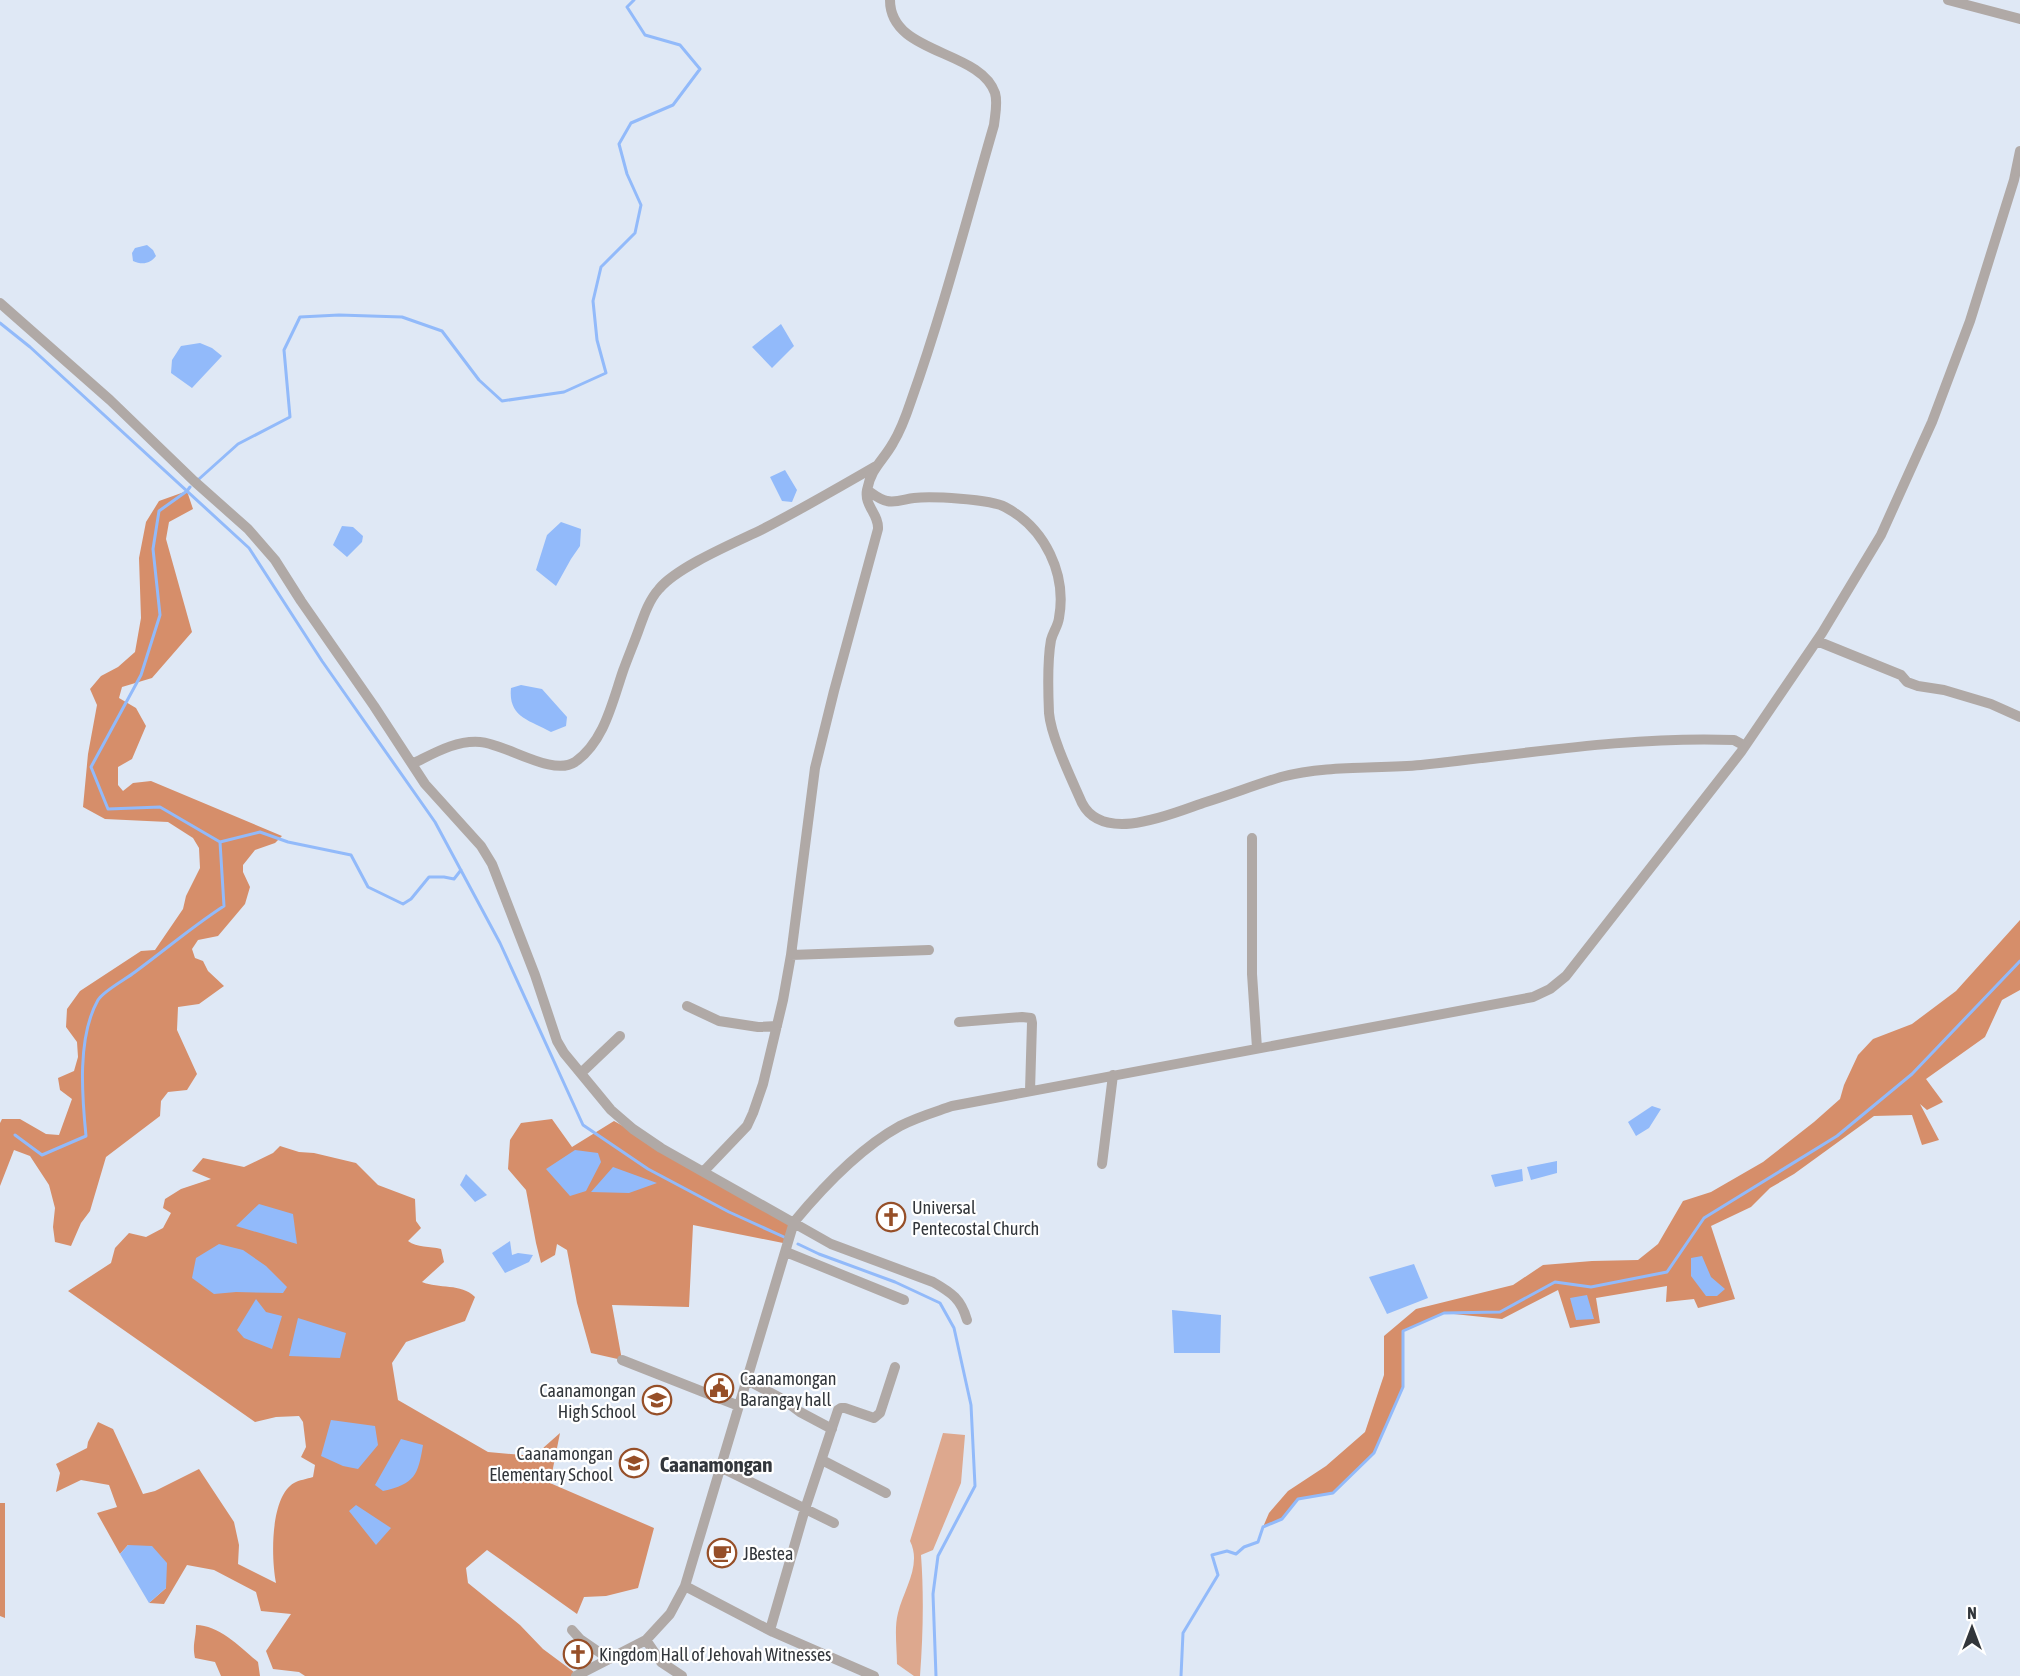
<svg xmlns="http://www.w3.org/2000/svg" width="2020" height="1676" font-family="'Asap Condensed',sans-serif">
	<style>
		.green { fill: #dda88e }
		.forest { fill: #d68e6a }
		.water { fill: #92bafa }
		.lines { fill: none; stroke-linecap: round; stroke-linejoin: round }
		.stream { stroke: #92bafa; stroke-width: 3 }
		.minor { stroke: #b0a9a6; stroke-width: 10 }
		.labels { text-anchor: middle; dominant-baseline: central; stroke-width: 4.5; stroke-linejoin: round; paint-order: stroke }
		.poi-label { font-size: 18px; fill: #32363b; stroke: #fff; text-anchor: start }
		.quarter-label { font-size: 21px; font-weight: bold; fill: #32363b; stroke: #fff }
	</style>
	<rect width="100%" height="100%" fill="#dfe8f5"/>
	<!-- green -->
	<path class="green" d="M943,1433L965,1435L961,1483L933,1550L921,1555C924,1595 923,1636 920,1676H914L897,1664C897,1648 894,1628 898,1613C904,1589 922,1565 910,1541Z"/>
	<!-- forest -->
	<path class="forest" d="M187,491L193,509L169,522L166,539L192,632L152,678L122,687L119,698L136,708L146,726L132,759L118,767V785L123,791L133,783L151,781L282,836L275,843L255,850L243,865V872L250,887L245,904L218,936L198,940L192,949L195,958L203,961L208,971L224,986L199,1004L178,1007L177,1030L197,1074L187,1090L168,1092L161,1101L160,1116L106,1157L90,1211L81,1223L71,1246L55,1242L53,1227L55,1208L49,1185L30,1156L14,1150L0,1186V1123L2,1119H20L46,1134L59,1135L72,1099L60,1090L58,1078L74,1071L78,1057L77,1042L66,1027L67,1009L80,991L141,951L155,950L183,909L186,896L200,868L199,848L193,838L168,822L105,819L83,807L88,754L97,705L90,689L101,676L118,667L135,652L141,618L139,558L146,522L159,501Z
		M2020,920V990L2002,1000L1985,1037L1926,1079L1943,1102L1927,1110L1920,1104L1939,1140L1922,1145L1912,1115L1874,1116L1794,1174L1770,1188L1751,1207L1711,1226L1735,1299L1698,1308L1694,1299L1666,1302L1667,1286L1596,1298L1600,1323L1570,1328L1558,1290L1502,1319L1444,1313L1403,1331V1387L1374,1453L1333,1493L1298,1499L1282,1519L1263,1527L1269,1513L1288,1491L1326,1466L1365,1432L1384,1375V1336L1416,1309L1513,1285L1543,1265L1592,1261L1638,1260L1658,1244L1683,1201L1711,1192L1763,1162L1814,1122L1840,1099L1844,1085L1858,1055L1873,1039L1912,1024L1956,991Z
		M552,1119L572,1147L614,1121L794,1222L788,1244L693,1225L689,1307L612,1305L622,1360L591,1353L577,1303L567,1250L557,1244L555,1255L541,1263L536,1243L526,1190L508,1169L510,1140L521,1123Z
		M280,1146L299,1152L314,1153L356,1163L378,1185L415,1199L416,1221L421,1228L408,1241C417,1248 430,1246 441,1249L444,1262L422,1282C439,1289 461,1283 475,1297L465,1321L406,1342L392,1363L398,1400L488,1452L534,1456L560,1433L550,1483L654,1528L638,1588L606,1596L584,1597L577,1614L487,1550L466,1568L468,1583L520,1625L543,1649L578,1675L577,1676H305L299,1672L273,1669L266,1651L291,1614L261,1611L256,1592L214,1570L187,1565L164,1604L149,1603L166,1588L128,1545L120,1554L97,1513L117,1507L109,1485L81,1480L56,1492L60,1473L56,1464L87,1448L88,1442L98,1422L113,1429L143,1494L155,1491L199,1469L234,1522L239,1545L238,1564L276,1583C271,1558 270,1497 294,1483C299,1480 307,1479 313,1477L315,1465L301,1457L306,1447L303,1422L299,1416L276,1417L255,1422L68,1291L111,1263L115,1248L129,1233L146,1237L163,1228L171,1213L163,1208L165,1199L181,1189L211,1179L192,1171L203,1158L244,1167L273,1153Z
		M0,1503H5V1618L0,1616Z
		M196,1625C219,1625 240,1647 258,1662L260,1676H221L215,1662L195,1658C192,1644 196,1639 196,1625Z"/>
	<!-- water -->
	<path class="water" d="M147,245L153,250L156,256C150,264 142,265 133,261L132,253L135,248Z
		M781,324L794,346L772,368L752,347Z
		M200,343L212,348L222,356L192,388L171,373L172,360L181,346Z
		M785,470L797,490L792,502L782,501L770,477Z
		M561,522L581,529L580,546L571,559L556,586L536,570L547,535Z
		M342,526L353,527L363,536L362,542L347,557L333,545Z
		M521,685L542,689L567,717L566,726L551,732C529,720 508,717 511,688Z
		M1652,1106L1661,1109L1649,1128L1636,1136L1628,1122Z
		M575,1150L598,1153L601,1162L586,1191L570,1196L546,1169Z
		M1557,1161V1173L1531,1180L1527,1167Z
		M613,1167L657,1183L629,1193L591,1192Z
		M1522,1169L1523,1181L1495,1187L1491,1175Z
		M466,1174L487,1195L475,1202L460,1185Z
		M259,1204L293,1214L297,1244L236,1226Z
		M510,1241L512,1255L518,1253L533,1255L529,1262L505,1273L492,1253Z
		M219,1244L243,1250L266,1266L287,1287L283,1293L236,1292L214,1294L192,1278L196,1258Z
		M1702,1256L1711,1277L1725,1289L1717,1296H1706L1691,1276V1258Z
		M1414,1264L1428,1298L1387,1314L1369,1277Z
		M1587,1295L1594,1319L1576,1320L1570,1298Z
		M256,1299L266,1312L282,1316L272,1349L244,1338L237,1330Z
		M1172,1310L1221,1315L1220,1353H1174Z
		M298,1318L346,1333L340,1358L289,1356Z
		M331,1420L375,1426L378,1445L358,1469L343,1466L321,1456Z
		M401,1439L423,1445C418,1475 415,1484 383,1491L375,1485Z
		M356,1505L391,1528L376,1545L349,1511Z
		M128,1545L152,1546L167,1563L166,1588L149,1603L120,1554Z"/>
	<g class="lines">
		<!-- stream -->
		<path class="stream" d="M0,323L30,347L249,548L322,661L435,822L500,943L583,1125L648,1169L729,1212L784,1237
			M199,479L238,444L290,417L284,350L300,317L339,315L402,317L442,331L479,380L502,401L564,392L606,373L597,340L593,301L601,267L635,233L641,205L627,174L619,144L631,123L673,105L700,69L680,45L645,35L627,7L634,0
			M220,842L260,832L288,842L351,855L368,887L403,904L411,899L429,877H444L454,879L461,870
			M15,1135L42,1155L86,1136C82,1096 77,1037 98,1000C103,991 126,979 135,972C165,950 193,926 224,906L220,842L160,807L108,809L91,767L141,675L160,615L153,549L159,511L187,491L190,487
			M798,1244L819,1254L895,1282L940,1303L954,1328L971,1405L975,1486L938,1556L933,1594L936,1676
			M1181,1676L1183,1633L1218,1575L1212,1555L1227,1551L1236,1554L1244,1547L1258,1542L1263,1527L1282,1519L1298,1499L1333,1493L1374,1453L1403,1387V1331L1444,1313L1500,1312L1555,1282L1591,1287L1667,1272L1704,1218L1837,1136L1912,1074L2020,961"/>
		<!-- minor -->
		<path class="minor" d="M1948,0L2020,19
			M0,303L110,400L194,481L248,529L275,560L301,601L374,706L425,784L481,846L492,864L535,975L557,1041L564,1053L611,1110L633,1129L661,1148L831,1244L933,1282C952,1293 961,1299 967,1320
			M867,490C873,494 880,500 887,501C896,503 905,499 914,498C931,496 990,499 1005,507C1045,528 1067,574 1059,618C1058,626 1053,632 1051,640C1047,662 1048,690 1049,713C1051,737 1072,780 1082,803C1103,844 1171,814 1203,803C1229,795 1255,785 1281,777C1326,765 1374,769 1421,765C1525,754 1629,736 1734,740L1745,746
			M1817,641L1901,675L1907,682L1918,686L1944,690L1991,704L2020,717
			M412,764C433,754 455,740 480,742C507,744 552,777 575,762C604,742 612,703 623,671C628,657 634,643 639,629C644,615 649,600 659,589C677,567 734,543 761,530C800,510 838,488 876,466
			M1252,838V974L1257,1048
			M791,955L929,950
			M687,1006L719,1021L758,1027L777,1026
			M959,1022L1022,1017L1031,1018L1032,1023L1030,1091
			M581,1073L620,1036
			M1102,1164L1113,1075
			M704,1171L747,1126L753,1113L763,1084L783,1000L791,955L815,768L834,691L878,529C879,514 864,506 867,490C871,468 883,461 893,443C901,430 906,416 911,401C943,311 967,218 994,125C995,115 998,103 995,93C980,49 890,55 890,0
			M786,1252L904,1300
			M622,1360L739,1406
			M747,1380L784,1400L800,1412L832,1429
			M822,1460L886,1493
			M720,1467L834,1523
			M572,1630L580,1639L609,1659
			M770,1630L805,1509L838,1410L841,1408H845L874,1418L880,1413L895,1367
			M646,1640L661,1662L682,1676
			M576,1676L646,1640L670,1614L685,1586
			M874,1676L773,1632L685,1586L794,1222C823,1187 860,1148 900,1126C917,1117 935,1112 952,1106L1533,997L1550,989L1566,976L1741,752L1822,633L1881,535L1932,422L1970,321L2014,180L2020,151"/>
	</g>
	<!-- icons -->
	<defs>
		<g id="church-ring" transform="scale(1.5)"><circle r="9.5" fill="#fff" stroke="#964f28" stroke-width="1.5"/><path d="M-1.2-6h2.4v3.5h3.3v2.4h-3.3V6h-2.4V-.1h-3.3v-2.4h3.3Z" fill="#964f28"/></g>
		<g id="civic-ring" transform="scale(1.5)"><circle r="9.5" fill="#fff" stroke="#964f28" stroke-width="1.5"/><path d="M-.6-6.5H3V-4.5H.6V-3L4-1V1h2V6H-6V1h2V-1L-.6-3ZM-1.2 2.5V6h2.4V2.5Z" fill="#964f28"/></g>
		<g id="school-ring" transform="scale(1.5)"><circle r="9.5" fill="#fff" stroke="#964f28" stroke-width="1.5"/><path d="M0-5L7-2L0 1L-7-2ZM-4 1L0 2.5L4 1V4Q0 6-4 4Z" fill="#964f28"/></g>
		<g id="cafe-ring" transform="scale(1.5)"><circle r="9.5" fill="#fff" stroke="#964f28" stroke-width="1.5"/><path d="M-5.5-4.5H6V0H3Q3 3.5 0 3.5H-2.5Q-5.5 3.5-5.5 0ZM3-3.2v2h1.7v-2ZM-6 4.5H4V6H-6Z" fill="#964f28"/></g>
	</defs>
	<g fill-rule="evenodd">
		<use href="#church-ring" x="891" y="1217"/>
		<use href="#civic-ring" x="719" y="1388"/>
		<use href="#school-ring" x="657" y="1400"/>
		<use href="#school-ring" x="634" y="1463"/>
		<use href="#cafe-ring" x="722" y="1553"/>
		<use href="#church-ring" x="578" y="1654"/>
	</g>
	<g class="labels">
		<!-- poi labels -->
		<g class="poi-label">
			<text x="912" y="1207">Universal<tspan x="912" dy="21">Pentecostal Church</tspan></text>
			<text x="740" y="1378">Caanamongan<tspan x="740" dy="21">Barangay hall</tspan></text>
			<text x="636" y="1390" text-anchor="end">Caanamongan<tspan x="636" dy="21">High School</tspan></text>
			<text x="613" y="1453" text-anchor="end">Caanamongan<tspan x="613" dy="21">Elementary School</tspan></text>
			<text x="743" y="1553">JBestea</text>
			<text x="599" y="1654">Kingdom Hall of Jehovah Witnesses</text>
		</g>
		<!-- quarter labels -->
		<g class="quarter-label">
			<text x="716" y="1464">Caanamongan</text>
		</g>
	</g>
	<!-- north arrow -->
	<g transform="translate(1972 1628)" stroke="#ffffff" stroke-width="4.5" paint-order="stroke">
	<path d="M0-4.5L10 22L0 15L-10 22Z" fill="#32363b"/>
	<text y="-9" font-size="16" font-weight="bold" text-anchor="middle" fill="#32363b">N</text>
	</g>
</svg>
